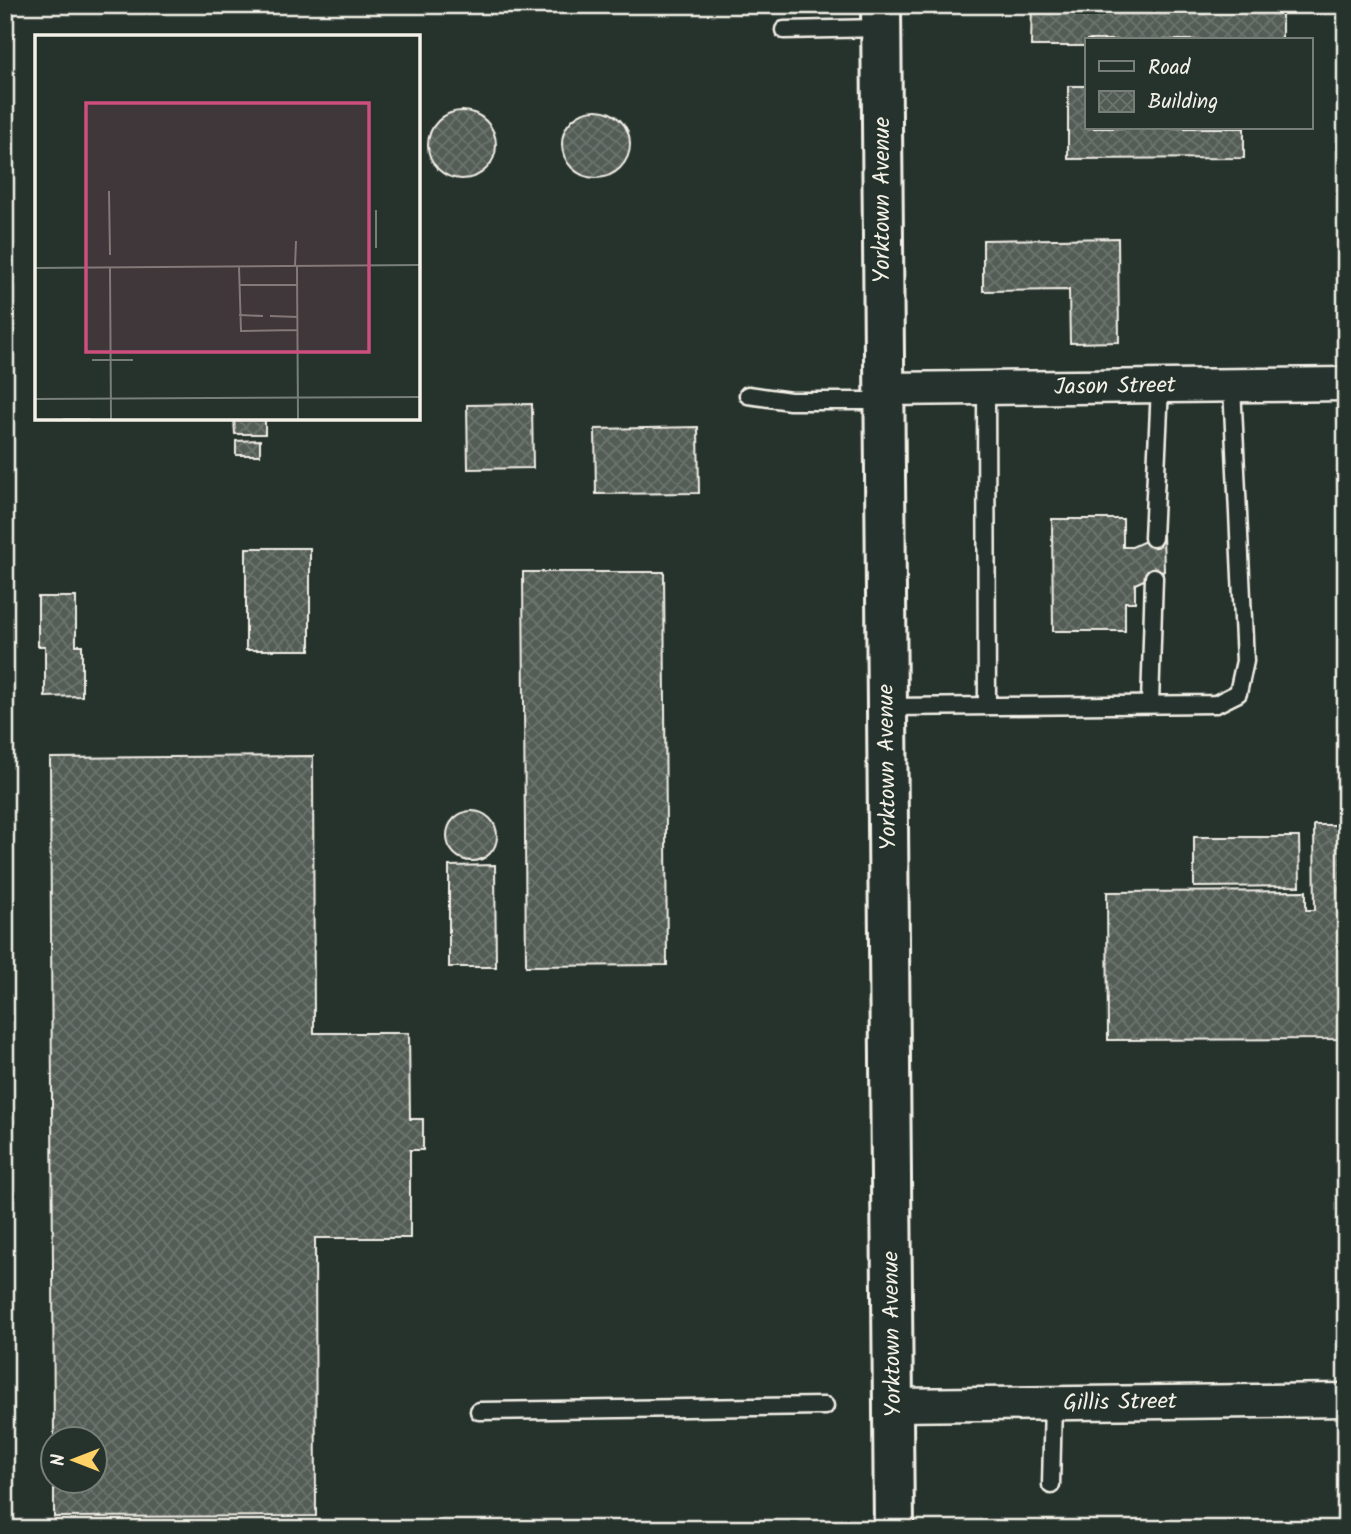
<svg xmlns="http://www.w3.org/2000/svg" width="1351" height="1534" font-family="Kalam,sans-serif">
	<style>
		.building { fill: url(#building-cross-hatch); stroke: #f4f1e8; stroke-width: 2 }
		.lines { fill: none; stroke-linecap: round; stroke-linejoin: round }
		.lane-casing { stroke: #f4f1e8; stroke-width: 21 }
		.street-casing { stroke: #f4f1e8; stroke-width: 37 }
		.secondary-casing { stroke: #f4f1e8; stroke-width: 44 }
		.lane { stroke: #26332d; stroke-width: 16 }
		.street { stroke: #26332d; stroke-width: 32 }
		.secondary { stroke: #26332d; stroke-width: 38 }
		.labels { text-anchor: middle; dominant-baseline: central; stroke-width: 5; stroke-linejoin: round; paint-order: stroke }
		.street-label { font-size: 23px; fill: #f4f1e8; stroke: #26332d }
		.inset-road { fill: none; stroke: #787f78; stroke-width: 2 }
		.view { fill: #ce4e7e; fill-opacity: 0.15; stroke: #ce4e7e; stroke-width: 3.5 }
		.inset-edge { fill: none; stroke: #f4f1e8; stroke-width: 3.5 }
	</style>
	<defs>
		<pattern id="building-cross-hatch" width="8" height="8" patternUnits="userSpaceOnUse" patternTransform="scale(1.75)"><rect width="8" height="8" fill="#525c55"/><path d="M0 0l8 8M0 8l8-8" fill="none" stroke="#6c746d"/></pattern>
	</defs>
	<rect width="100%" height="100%" fill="#26332d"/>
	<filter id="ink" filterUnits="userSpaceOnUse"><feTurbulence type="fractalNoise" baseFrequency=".0143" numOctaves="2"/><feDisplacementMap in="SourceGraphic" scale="14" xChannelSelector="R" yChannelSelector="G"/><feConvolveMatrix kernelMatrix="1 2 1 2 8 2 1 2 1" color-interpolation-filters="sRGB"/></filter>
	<g filter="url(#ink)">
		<!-- building -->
		<path class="building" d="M1032,5H1282V40H1087V46H1031Z
			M1068,86H1087V128H1244V158L1068,159Z
			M562 144a34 34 0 1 1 68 0a34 34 0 1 1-68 0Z
			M428 145a34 34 0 1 1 68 0a34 34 0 1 1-68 0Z
			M1118,238L1119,342L1070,343L1069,290L983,291V240Z
			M532,404L533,468L468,469L467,405Z
			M234,419H265V434H235Z
			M698,427L699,493L596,494L595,429Z
			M260,440V455H236V441Z
			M1052,519H1123V547H1132L1163,533L1164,571L1135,584V602H1125V631H1053Z
			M246,548H310V650H246Z
			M523,572H664L667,965L526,966Z
			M38,597H76V645H82V696L45,697V646H38Z
			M313,756L314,1033H409L410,1119H423V1150H410V1238H315L316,1516L54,1517V1482H94V1440H54L50,758Z
			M447 836a25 25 0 1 1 50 0a25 25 0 1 1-50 0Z
			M1314,825H1346V1039L1108,1040L1107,892L1306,891V910H1315Z
			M1194,837H1299L1300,886L1194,887Z
			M495,865L496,967H449V866Z"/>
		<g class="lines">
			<!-- lane casing -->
			<g class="lane-casing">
				<path id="lane" d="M784,30L881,28
					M986,389L987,705
					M748,395L790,401H884
					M1153,538L1160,387
					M1150,704L1154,577
					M887,707L1216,704L1238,693L1245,661L1232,386
					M479,1411L825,1406
					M1051,1485L1053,1403"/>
			</g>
			<!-- street casing -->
			<g class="street-casing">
				<path id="street" d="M884,389L1346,384
					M893,1405L1346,1400"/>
			</g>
			<!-- secondary casing -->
			<g class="secondary-casing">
				<path id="secondary" d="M881,5L894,1529"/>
			</g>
			<!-- lane -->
			<use href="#lane" class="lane"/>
			<!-- street -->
			<use href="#street" class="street"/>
			<!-- secondary -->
			<use href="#secondary" class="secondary"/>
		</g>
	</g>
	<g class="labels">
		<!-- street labels -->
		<g class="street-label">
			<text transform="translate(883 200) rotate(-90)">Yorktown Avenue</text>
			<text transform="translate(1115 387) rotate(-1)">Jason Street</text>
			<text transform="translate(888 767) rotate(-91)">Yorktown Avenue</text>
			<text transform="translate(893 1334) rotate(-91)">Yorktown Avenue</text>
			<text transform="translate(1120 1403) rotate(-1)">Gillis Street</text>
		</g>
	</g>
	<!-- overview -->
	<g transform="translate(35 35)">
		<rect width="385" height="385" fill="#26332d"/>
		<path class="inset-road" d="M74,156L75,220M341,175V213M260,231L261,206M262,231L263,384M204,232L206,296L263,295M0,233L385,230M75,233L76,384M204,250H262M204,280L228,281M235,281L263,282M57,325H98M0,364L385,362M28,384H56"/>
		<path class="view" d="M51,68H334V317H51Z"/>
		<rect width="385" height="385" class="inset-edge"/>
	</g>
	<!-- margin -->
	<rect width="1351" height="1534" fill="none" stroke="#26332d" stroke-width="28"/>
	<rect x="14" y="14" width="1323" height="1506" fill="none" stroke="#f4f1e8" stroke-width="2.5" filter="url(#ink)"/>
	<!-- legend -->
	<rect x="1085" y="38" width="228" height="91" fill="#26332d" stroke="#787f78" stroke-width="2"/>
	<rect x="1099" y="61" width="35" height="10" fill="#26332d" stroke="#787f78" stroke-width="2"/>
	<text x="1148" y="74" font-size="21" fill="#f4f1e8">Road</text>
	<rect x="1099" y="91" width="35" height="21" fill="url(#building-cross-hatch)" stroke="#787f78" stroke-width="2"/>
	<text x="1148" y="108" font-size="21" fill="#f4f1e8">Building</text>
	<!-- north arrow -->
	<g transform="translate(74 1460) rotate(270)"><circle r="33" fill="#26332d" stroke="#787f78" stroke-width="2"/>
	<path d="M0-5L12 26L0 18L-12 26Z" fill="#ffd166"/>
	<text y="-10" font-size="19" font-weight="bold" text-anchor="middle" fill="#f4f1e8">N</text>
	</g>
</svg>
